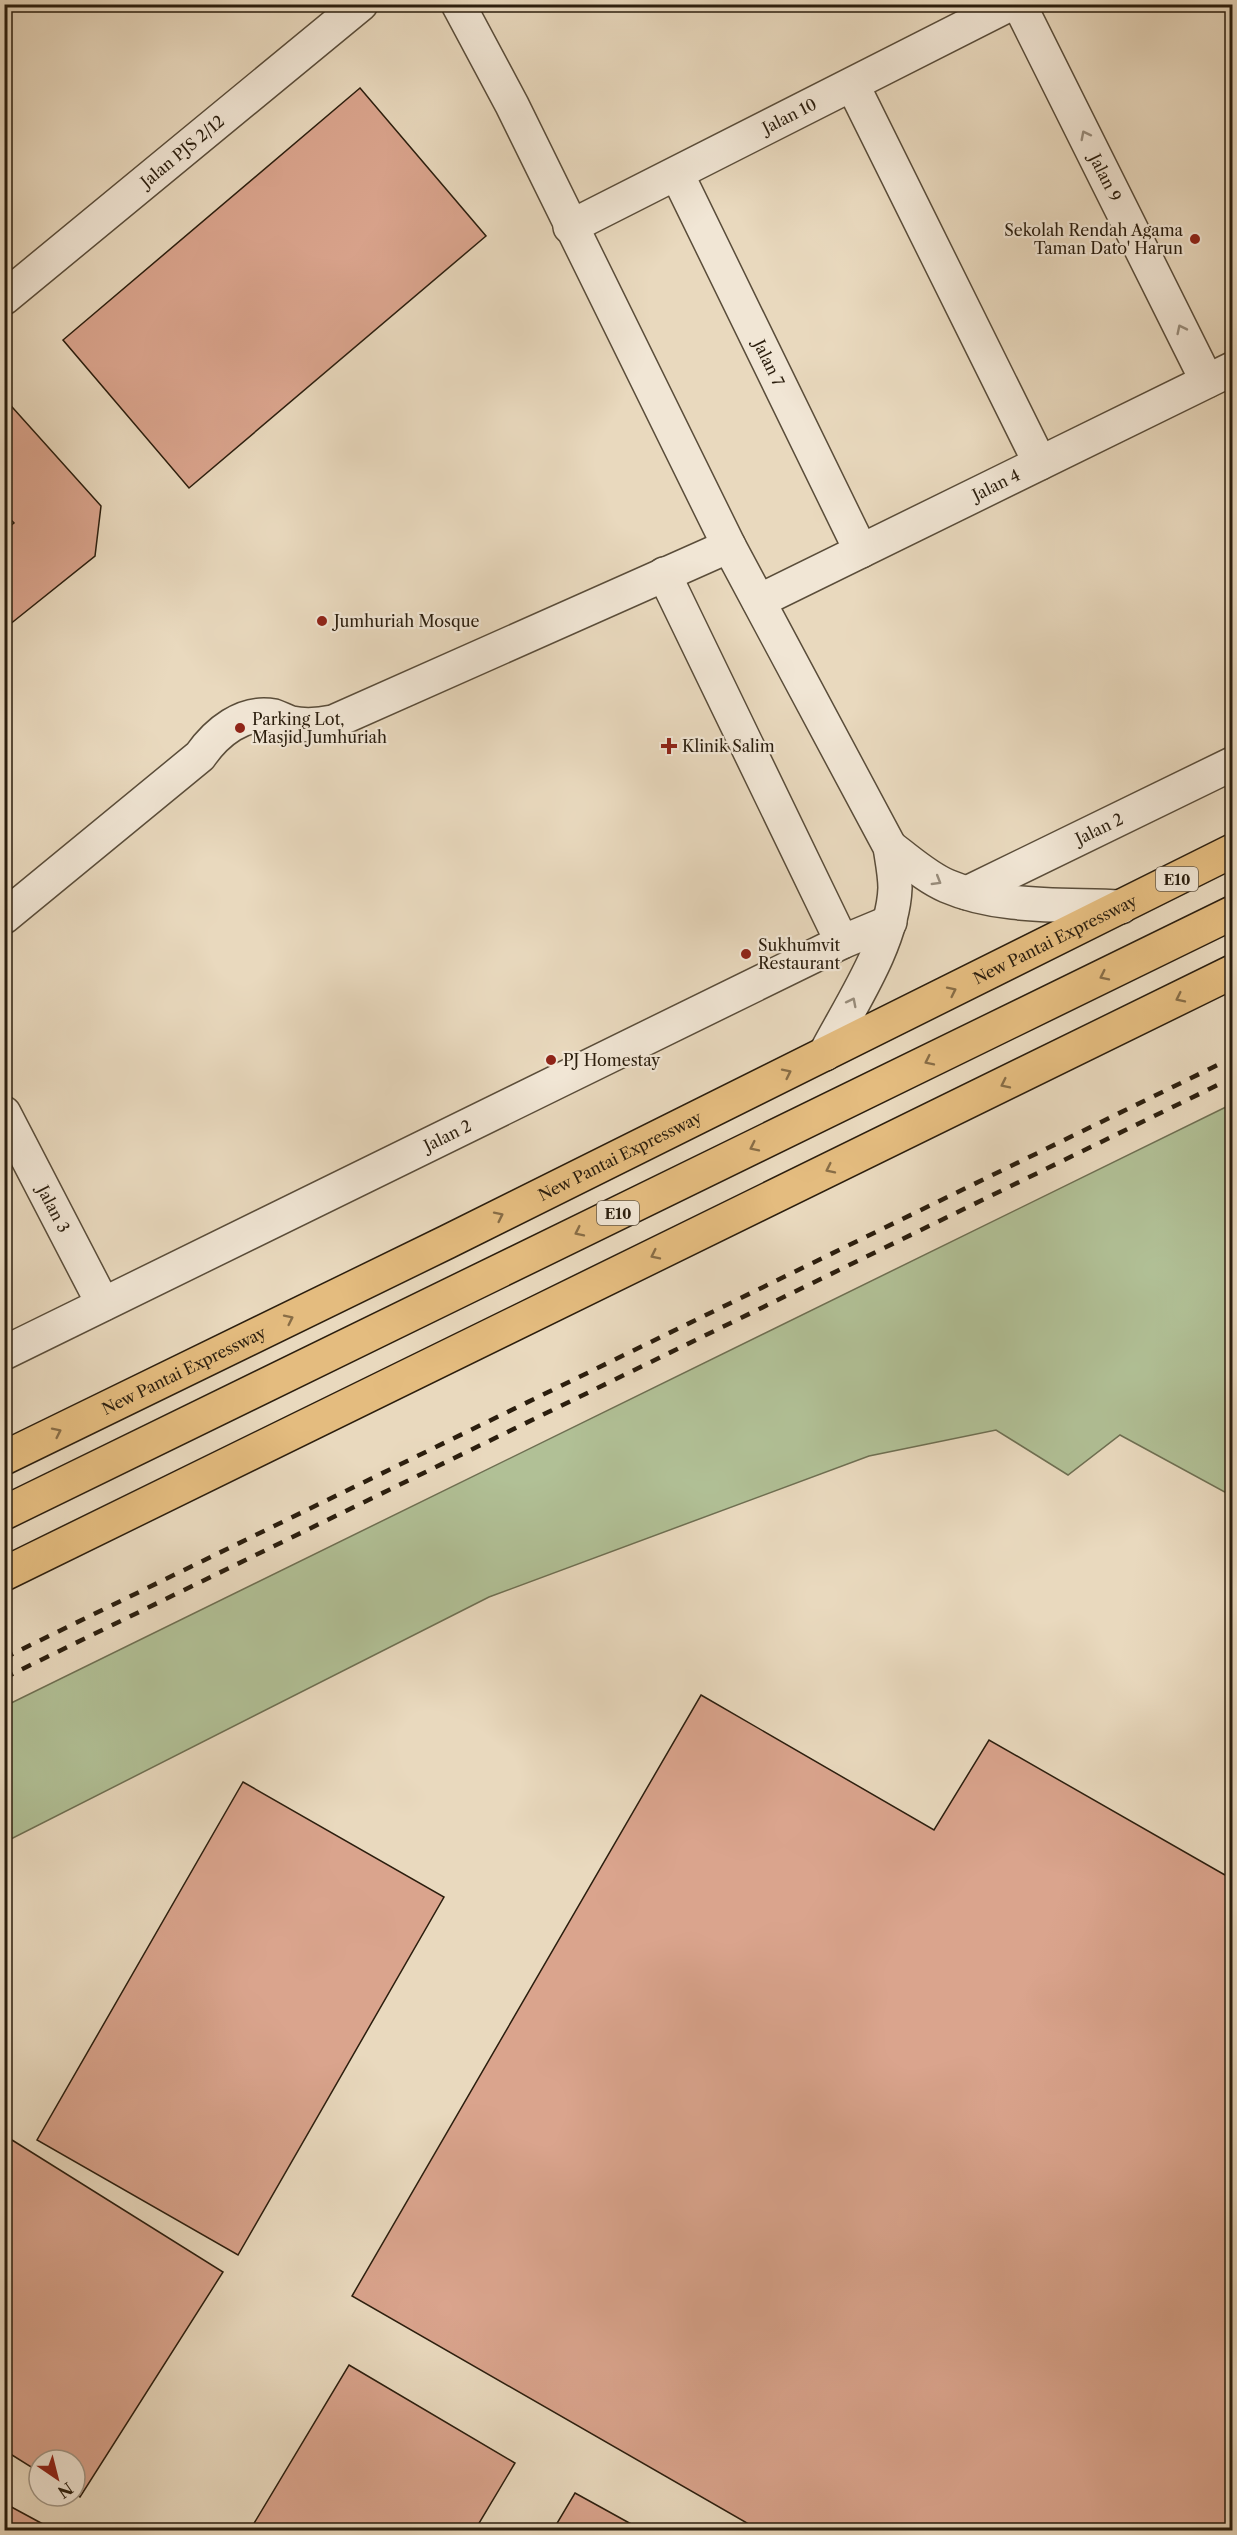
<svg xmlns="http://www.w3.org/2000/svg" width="1237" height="2535" font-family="'Libre Caslon Text',serif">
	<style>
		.green { fill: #b1c096; stroke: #6e6f52; stroke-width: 1.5 }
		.building { fill: #daa48d; stroke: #2b1e0e; stroke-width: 1.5 }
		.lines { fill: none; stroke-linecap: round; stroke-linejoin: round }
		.minor-casing { stroke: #5a4d3a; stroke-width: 36 }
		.highway-casing { stroke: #2b1e0e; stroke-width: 36 }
		.minor { stroke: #f1e6d5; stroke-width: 33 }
		.highway { stroke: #e4bc7f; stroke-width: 33 }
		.rail { stroke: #2b1e0e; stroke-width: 4.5; stroke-dasharray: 10 10; stroke-linecap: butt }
		.oneway { stroke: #988c7b }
		.oneway2 { stroke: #886d46 }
		.poi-dot { fill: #8f2418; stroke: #f1e6d5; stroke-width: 2 }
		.labels { text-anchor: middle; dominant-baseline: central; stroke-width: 4.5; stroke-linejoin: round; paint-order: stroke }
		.shield { fill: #f1e6d5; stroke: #665a4a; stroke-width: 1.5 }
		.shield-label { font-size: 15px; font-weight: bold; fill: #2b1e0e }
		.street-label { font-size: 16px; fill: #2b1e0e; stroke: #f1e6d5 }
		.poi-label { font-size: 16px; fill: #2b1e0e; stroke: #f1e6d5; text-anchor: start }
	</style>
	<rect width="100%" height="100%" fill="#e9d9be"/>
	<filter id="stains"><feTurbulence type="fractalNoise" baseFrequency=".00333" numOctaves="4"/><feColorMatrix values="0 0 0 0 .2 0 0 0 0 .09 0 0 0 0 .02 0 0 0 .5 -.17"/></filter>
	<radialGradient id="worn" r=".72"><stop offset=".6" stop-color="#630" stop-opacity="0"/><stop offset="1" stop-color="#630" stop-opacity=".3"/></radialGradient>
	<!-- green -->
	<path class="green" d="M1232,1104V1496L1120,1435L1068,1475L996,1430L869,1456L489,1597L5,1842V1706Z"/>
	<!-- building -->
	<path class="building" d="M360,88L486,236L189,488L63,340Z
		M4,398L101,506L95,556L4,629V531L14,523L4,513Z
		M701,1695L934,1830L989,1740L1232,1879V2530H759L352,2296Z
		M243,1782L444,1897L238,2255L37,2140Z
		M4,2135L223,2272L80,2497L75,2494V2460H39V2472L4,2450Z
		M349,2365L515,2463L475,2530H250Z
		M575,2493L642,2530H553Z
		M4,2503L54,2530H4Z"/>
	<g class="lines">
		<!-- minor casing -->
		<g class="minor-casing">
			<g id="minor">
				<path d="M458,4L512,105L729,546L890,847C892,860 895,875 895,888C893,943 850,1006 825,1054"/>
				<path id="s1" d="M1019,4L1207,381"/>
				<path d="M853,86L1040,463"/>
				<path id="s2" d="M677,174L861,551"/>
				<path id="s3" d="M570,227L1010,4"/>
				<path id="s4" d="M4,298L361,4"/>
				<path d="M664,574L842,942"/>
				<path id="s5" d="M759,601L1232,369"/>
				<path d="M890,847C908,860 926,877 947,886C1000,909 1065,904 1121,907"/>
				<path id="s6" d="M967,893L1232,764"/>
				<path d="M4,917L200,756C216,733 243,710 274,716C280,718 285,721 291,723C306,726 318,725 333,722L729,546"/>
				<path id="s7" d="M4,1113L103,1304"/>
				<path id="s8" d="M4,1353L842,942L890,922"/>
			</g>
		</g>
		<!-- highway casing -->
		<g class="highway-casing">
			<g id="highway">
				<path id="s9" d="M4,1458L447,1242L1232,851"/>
				<path d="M4,1513L1232,913"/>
				<path d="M4,1574L1232,972"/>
			</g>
		</g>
		<!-- minor -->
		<use href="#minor" class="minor"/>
		<!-- highway -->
		<use href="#highway" class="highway"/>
		<!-- rail -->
		<path class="rail" d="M4,1658L1232,1058
			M4,1678L1232,1078"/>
	</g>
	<!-- one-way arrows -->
	<defs><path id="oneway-chevron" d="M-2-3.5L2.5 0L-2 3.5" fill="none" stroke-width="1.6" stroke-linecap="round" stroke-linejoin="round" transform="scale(1.5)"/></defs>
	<g class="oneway">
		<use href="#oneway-chevron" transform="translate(1085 135) rotate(-117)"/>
		<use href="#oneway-chevron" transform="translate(1181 329) rotate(-116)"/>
		<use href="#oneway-chevron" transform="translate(937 881) rotate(31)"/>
		<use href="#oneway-chevron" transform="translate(852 1002) rotate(-63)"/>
	</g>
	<g class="oneway2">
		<use href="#oneway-chevron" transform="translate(1104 976) rotate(154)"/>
		<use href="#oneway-chevron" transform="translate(952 991) rotate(-26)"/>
		<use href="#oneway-chevron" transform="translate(1180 998) rotate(154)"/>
		<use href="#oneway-chevron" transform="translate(929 1061) rotate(154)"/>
		<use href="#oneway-chevron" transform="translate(787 1073) rotate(-26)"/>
		<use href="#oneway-chevron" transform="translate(1005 1084) rotate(154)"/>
		<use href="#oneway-chevron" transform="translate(754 1147) rotate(154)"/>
		<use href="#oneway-chevron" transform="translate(830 1169) rotate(154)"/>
		<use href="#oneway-chevron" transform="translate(499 1216) rotate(-26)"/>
		<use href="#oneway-chevron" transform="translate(579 1232) rotate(154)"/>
		<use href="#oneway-chevron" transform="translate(655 1255) rotate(154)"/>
		<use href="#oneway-chevron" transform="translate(289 1319) rotate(-26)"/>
		<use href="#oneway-chevron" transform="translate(57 1432) rotate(-26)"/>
	</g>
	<!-- markers -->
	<g class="poi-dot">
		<circle cx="1195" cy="239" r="6"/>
		<circle cx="322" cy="621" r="6"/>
		<circle cx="240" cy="728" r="6"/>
		<path d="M666 737h6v6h6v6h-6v6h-6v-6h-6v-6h6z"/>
		<circle cx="746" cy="954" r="6"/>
		<circle cx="551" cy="1060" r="6"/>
	</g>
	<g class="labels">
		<!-- shield labels -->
		<g class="shield">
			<rect x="1156" y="867" width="42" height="24" rx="4.5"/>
			<rect x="597" y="1201" width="42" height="24" rx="4.5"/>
		</g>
		<g class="shield-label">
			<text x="1177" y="879">E10</text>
			<text x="618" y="1213">E10</text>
		</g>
		<!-- street labels -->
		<g class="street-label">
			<text stroke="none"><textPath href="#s3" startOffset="246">Jalan 10</textPath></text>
			<text stroke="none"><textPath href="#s4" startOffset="231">Jalan PJS 2/12</textPath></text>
			<text stroke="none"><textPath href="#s1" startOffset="194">Jalan 9</textPath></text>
			<text stroke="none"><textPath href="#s2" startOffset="210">Jalan 7</textPath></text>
			<text stroke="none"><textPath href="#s5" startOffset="264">Jalan 4</textPath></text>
			<text stroke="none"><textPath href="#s6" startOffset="147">Jalan 2</textPath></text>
			<text stroke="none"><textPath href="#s9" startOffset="1172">New Pantai Expressway</textPath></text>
			<text stroke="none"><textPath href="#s8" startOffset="494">Jalan 2</textPath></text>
			<text stroke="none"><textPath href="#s9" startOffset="686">New Pantai Expressway</textPath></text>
			<text stroke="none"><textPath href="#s7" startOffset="108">Jalan 3</textPath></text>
			<text stroke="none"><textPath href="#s9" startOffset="200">New Pantai Expressway</textPath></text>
		</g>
		<!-- poi labels -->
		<g class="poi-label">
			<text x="1183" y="230" text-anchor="end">Sekolah Rendah Agama<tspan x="1183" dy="18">Taman Dato' Harun</tspan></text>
			<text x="334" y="621">Jumhuriah Mosque</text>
			<text x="252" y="719">Parking Lot,<tspan x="252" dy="18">Masjid Jumhuriah</tspan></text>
			<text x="682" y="746">Klinik Salim</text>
			<text x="758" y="945">Sukhumvit<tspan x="758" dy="18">Restaurant</tspan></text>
			<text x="563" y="1060">PJ Homestay</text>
		</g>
	</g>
	<!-- margin -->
	<rect width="1237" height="2535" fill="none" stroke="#e9d9be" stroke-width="24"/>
	<rect x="6" y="6" width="1225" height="2523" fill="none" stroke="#2b1e0e" stroke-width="3"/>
	<rect x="12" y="12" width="1213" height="2511" fill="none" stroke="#2b1e0e" stroke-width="1.5"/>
	<!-- north arrow -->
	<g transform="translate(57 2478) rotate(145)"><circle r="28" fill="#f1e6d5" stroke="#a29685" stroke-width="1.5"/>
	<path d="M0-4.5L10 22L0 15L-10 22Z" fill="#8f2418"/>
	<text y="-9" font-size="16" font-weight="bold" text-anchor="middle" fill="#2b1e0e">N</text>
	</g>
	<rect width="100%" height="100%" filter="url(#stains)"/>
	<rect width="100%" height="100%" fill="url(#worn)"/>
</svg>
